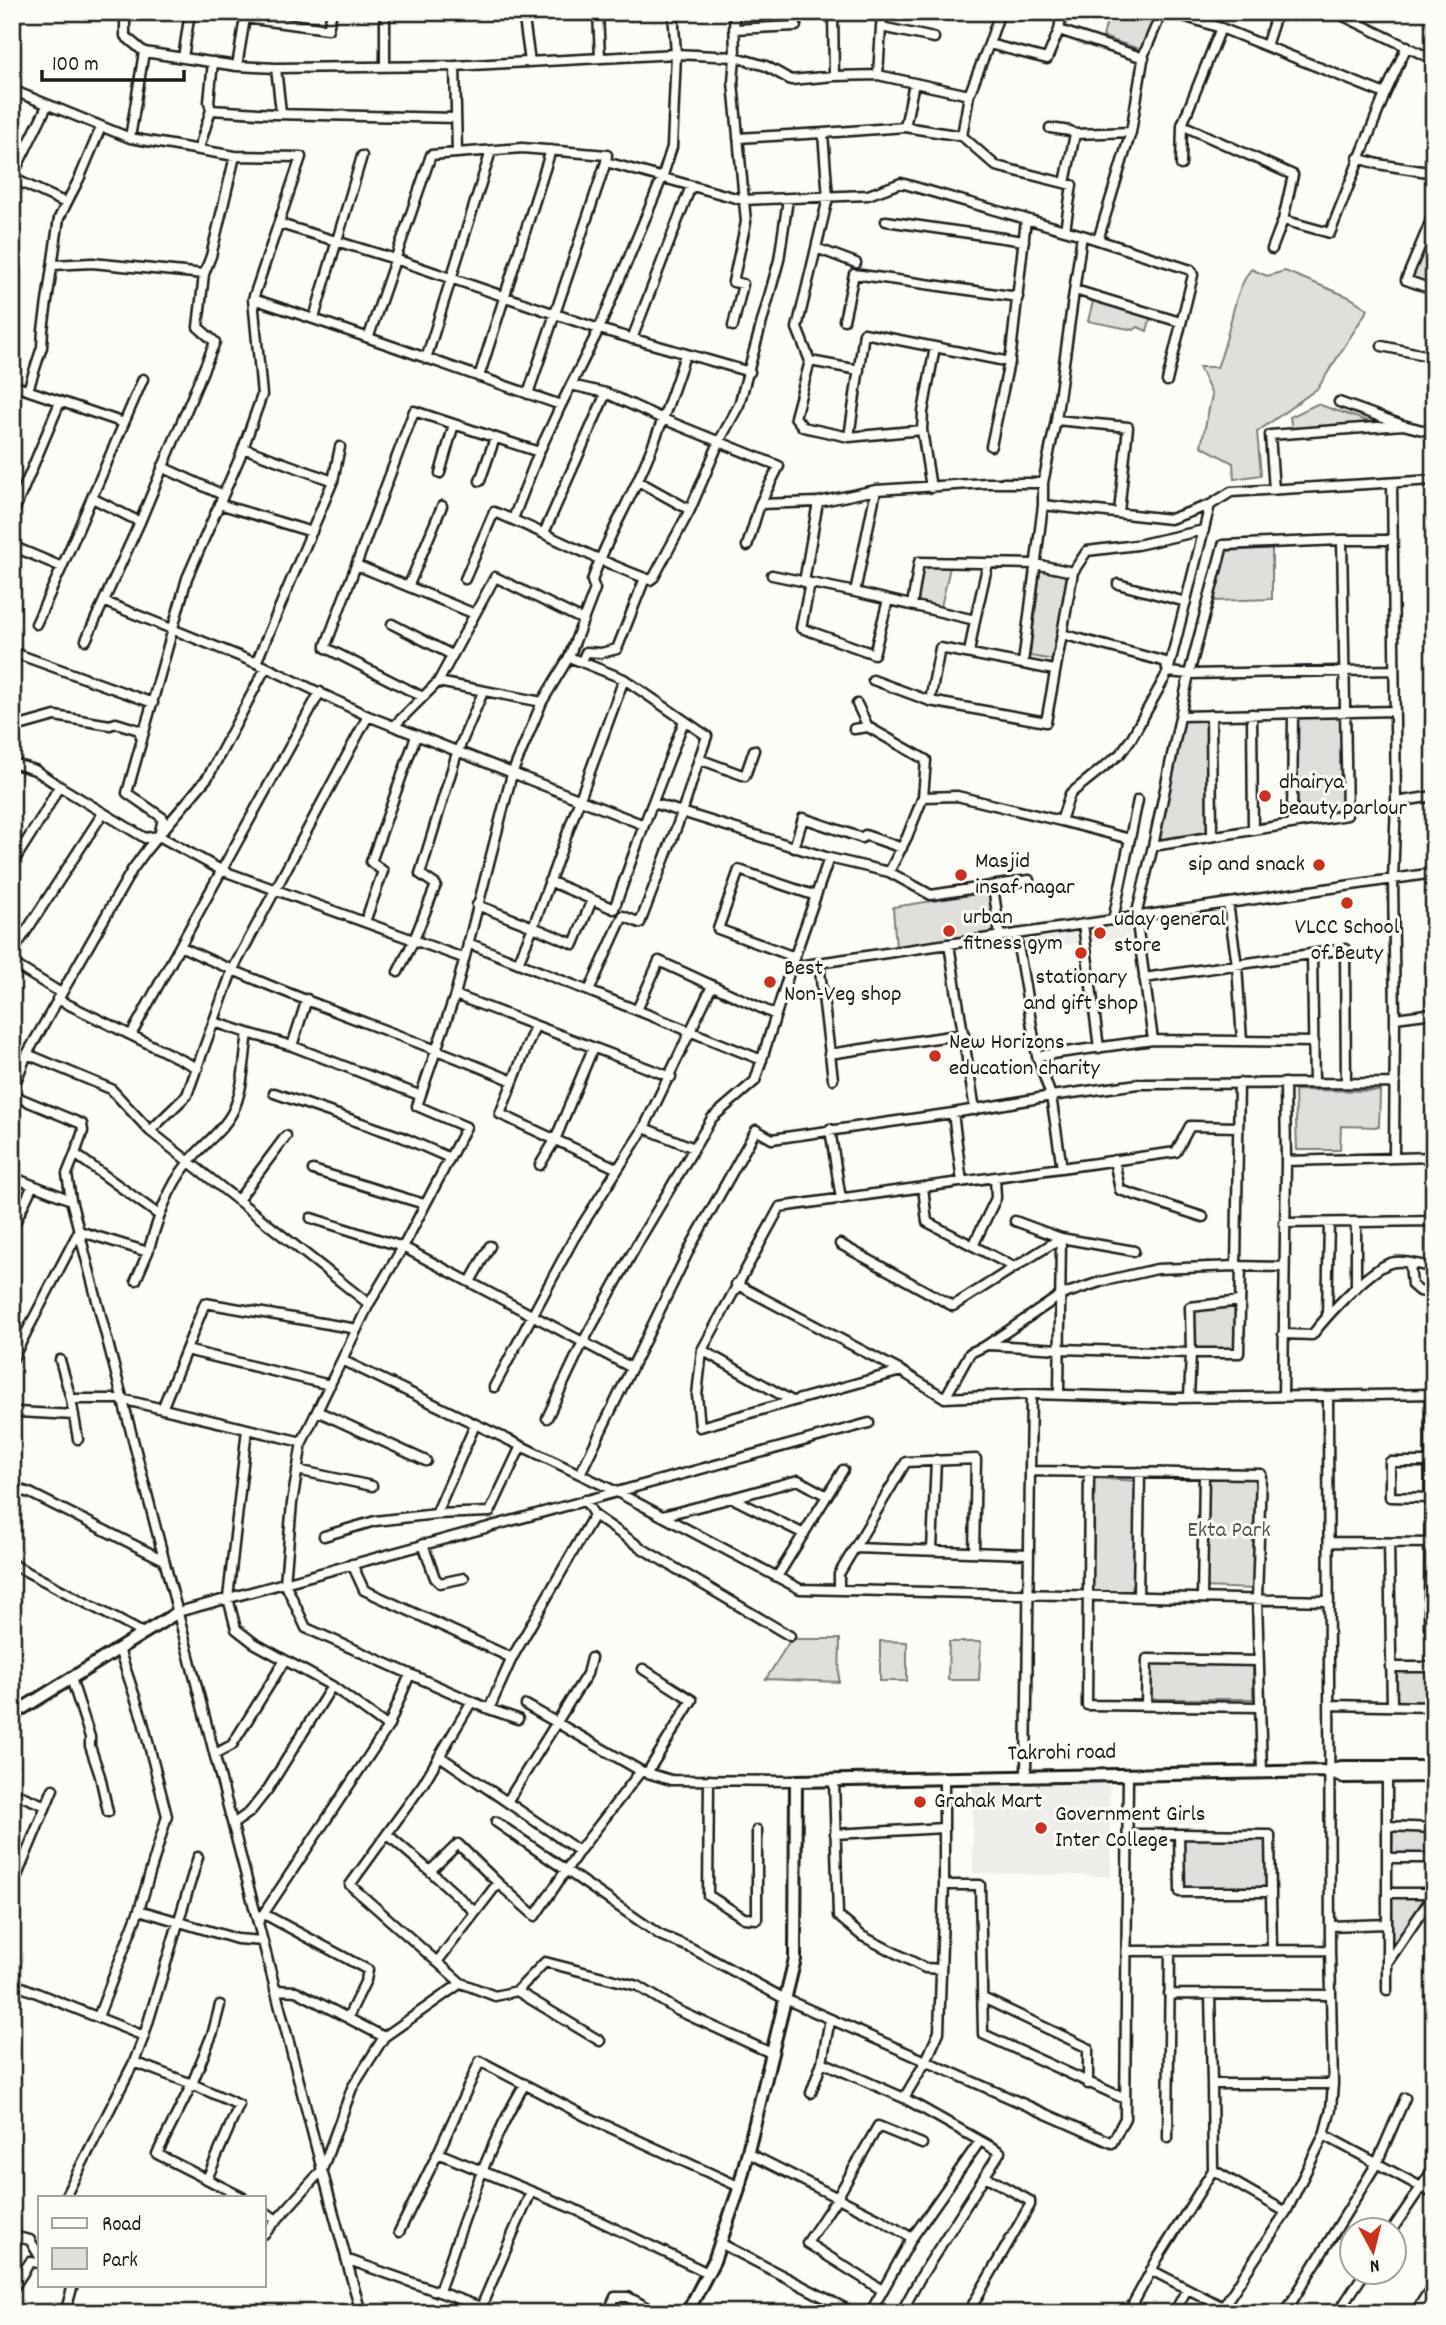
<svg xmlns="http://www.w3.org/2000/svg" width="1446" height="2325" font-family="Dekko,sans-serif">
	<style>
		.built { fill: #eeede9 }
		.green { fill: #e0dfdb; stroke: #7e7e7c; stroke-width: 2 }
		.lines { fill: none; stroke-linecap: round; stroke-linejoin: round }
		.street-casing { stroke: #1c1c1c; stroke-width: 13 }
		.secondary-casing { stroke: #1c1c1c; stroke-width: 16 }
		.street { stroke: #fdfcf7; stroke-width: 8 }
		.secondary { stroke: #fdfcf7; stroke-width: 10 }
		.poi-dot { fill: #c8321e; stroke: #fdfcf7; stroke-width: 2.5 }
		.labels { text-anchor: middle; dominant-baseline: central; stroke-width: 6; stroke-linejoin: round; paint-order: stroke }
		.poi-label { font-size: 23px; fill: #1c1c1c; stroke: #fdfcf7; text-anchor: start }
		.park-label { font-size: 23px; fill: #575655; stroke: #fdfcf7 }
		.street-label { font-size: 23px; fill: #1c1c1c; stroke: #fdfcf7 }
	</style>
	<rect width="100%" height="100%" fill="#fdfcf7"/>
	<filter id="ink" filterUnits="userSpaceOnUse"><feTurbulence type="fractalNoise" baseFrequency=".0143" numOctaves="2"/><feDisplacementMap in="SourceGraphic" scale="14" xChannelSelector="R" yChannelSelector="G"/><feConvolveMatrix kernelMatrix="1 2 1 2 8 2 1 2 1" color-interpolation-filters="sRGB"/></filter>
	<g filter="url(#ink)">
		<!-- built -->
		<path class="built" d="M1128,909L1130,937L998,953L994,929Z
			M1109,1782L1111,1876L973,1873L972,1784Z"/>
		<!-- green -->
		<path class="green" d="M1109,12H1159L1142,50L1103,37Z
			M1434,247V286L1409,279L1422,248Z
			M1251,269L1267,276L1285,271L1349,297L1368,309L1318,388L1257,432L1261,475L1234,479L1233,463L1201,446L1212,395L1199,367H1217C1231,336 1231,296 1251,269Z
			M1094,298L1151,316L1147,331L1138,327L1134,330L1088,321Z
			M1317,404L1376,424L1292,430L1290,417Z
			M1272,548V599L1214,601L1226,551Z
			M922,564L950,567L941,607L916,603Z
			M1040,570L1069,576L1054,660L1030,656Z
			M1183,716L1208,718L1209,833L1158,840Z
			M1342,716L1343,811L1296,818L1293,717Z
			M991,892L995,933L896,949L893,907Z
			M1295,1090L1380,1091L1379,1127L1341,1126L1340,1150H1297Z
			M1238,1303V1349H1194L1193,1308Z
			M1203,1475L1258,1476L1255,1589L1202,1587Z
			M1093,1478L1136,1481L1133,1591H1093Z
			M791,1639H840L839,1682L766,1679Z
			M880,1641L907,1642V1681H880Z
			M949,1642H981L979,1680H948Z
			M1150,1664L1253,1666V1699H1152Z
			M1397,1672H1434V1701H1397Z
			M1393,1829L1434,1830V1854H1392Z
			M1183,1839H1267L1268,1887L1183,1889Z
			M1391,1895H1431L1392,1953Z"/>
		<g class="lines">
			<!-- street casing -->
			<g class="street-casing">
				<path id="street" d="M125,12V36L144,52
					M523,12L530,62
					M598,12L600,58
					M833,12L834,76
					M1171,12L1221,28
					M1335,12L1434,60
					M245,18L328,29L332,12
					M881,27L882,12
					M1221,28L1385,94L1330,233L1283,220L1293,175L1182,125Z
					M734,29L796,26V12
					M1059,30L1144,58
					M989,44L1000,12
					M1266,46L1277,12
					M183,58L190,12
					M385,65V12
					M237,66L246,12
					M455,66L457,153
					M276,68L281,112
					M878,75L881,27L934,38
					M12,90L130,138L235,156L301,157L253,299L262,395L240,457L187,578L127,793L163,818L159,836
					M1385,94L1407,46
					M211,110L274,114L456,118
					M905,127L914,83
					M1050,128L1070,131L1075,134L1131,132
					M962,136L969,95
					M130,138L144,52L237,66L276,68L455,66L676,54L735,57L766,66L791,80L834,76L878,75L969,95L989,44L1047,59L1059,30L1062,12
					M738,138L823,133
					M199,148L211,110L209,102L213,62
					M1358,158L1378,164L1434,173
					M1181,165L1182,125
					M12,177L47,106
					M12,178L66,203
					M1065,183L1075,134
					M1434,213L1406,280L1434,290
					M886,221L1024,241
					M280,224L395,259L599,329L750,372
					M1082,235L1191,270L1193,275L1167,381
					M1098,240L1131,132L1144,54L1162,12
					M816,248L856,263
					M1272,249L1283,220
					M53,265L92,263L204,274
					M1075,290L1180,322
					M253,299C356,332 458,370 561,405L571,385L606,393L663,419L779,466L760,504L818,502L876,490L986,483H1043
					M314,318L362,156
					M844,320L854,274L1018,297
					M733,326L743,284L733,282L746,222L733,82L735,57L734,12
					M369,336L431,155L522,148L607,155L606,162L743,200L868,195L901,183L1082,235L1056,420L1043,483V505L1170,519L1210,505L1231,492L1434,480
					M632,339L691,186
					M1382,346L1434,357
					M426,359L491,151
					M810,361L795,417L803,427L849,437L864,333L1010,362
					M859,370L810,361L797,328L828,198L823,133L905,127L962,136L996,166L1072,185L1065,230
					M479,377L551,150
					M12,385L124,423L62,567L12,546
					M571,385L599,329L662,178L672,147L676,54L673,12
					M28,390L42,347L43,330L59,218L80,177L101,127
					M528,394L606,162
					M1339,402L1400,424
					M1056,420L1128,427L1119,512
					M124,423L143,379
					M849,437L922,430
					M991,446L1011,353L1026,219
					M243,448L333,481L256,663
					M162,467L223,495
					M440,473L454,424
					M333,481L340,447
					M480,481L495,438
					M638,481L690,510
					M1392,484L1396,802L1393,879L1395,1018L1394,1157
					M931,488L922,430L923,412L935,347
					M876,490L855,592L975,620L969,653
					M1274,490L1270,435L1403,425L1434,433
					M92,498L140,522
					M219,504L312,532
					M12,516L60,402
					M513,519L539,452L561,405
					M544,533L606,393
					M747,546L760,504
					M356,565L475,614
					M1073,572L1087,551L1137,545L1204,530
					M772,575L855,592
					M465,579L494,512C545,532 593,559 645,578
					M804,582L818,502
					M810,583L801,628L874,654L888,600
					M1118,584L1186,602
					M409,585L442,506
					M105,602L266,667L368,716L644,825L684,721
					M912,605L919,562L1035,564L1073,572L1062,634
					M975,620L988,563
					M36,624L62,567
					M392,624L452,655
					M86,640L140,522L215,342L198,327L204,274L211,256L235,156
					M12,652L153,703
					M569,657L595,589L592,581C603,547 622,515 637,482C656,441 671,398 685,355
					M582,661L586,652L601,653L617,649L645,578L650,580L654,577L690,510L720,440L739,405L779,260L788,199
					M1023,663L1043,505
					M1168,672L1189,674L1394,670
					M873,680L930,701L1046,722L1062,634L1166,662L1167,669
					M438,682L495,577L583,620
					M421,696L326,648V645L414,411L539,452
					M930,701L940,648L1054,670
					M857,704L868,727
					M1252,714L1253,830
					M1211,715L1212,836
					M1182,716L1395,711
					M394,726L438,682L542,702
					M12,728L55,716L110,725L116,723L139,730L142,740
					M854,729L868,727L926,760L923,797
					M12,763L35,770L59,786
					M1396,802L1434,796
					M653,803L829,858L889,872L907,837L923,797L957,796L1061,821L1070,794L1120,754L1131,739L1168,672L1210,505
					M1061,821L1130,839
					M1292,824L1293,713
					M1153,846L1189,674L1223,545L1342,540
					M794,848L803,818L862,838L865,835L902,848
					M12,864L45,812L59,786L145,838L159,836L221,870L463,958
					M889,872L931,895L1029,880
					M549,881L614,909L644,825
					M993,886L1000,936
					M1228,903L1237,965L1242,1041
					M477,905L533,927L624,679
					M1113,920L1138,800
					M365,922L383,871L371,862L416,736
					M1083,924L1099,1048
					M1016,934L1037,1056L1051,1096L1062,1168
					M468,943L762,1060
					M949,944L975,1110
					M180,946L320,692
					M12,953L103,813
					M1312,954L1314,1083
					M795,957L718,929L739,870L816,896
					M12,963L61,993
					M518,963L533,927L574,944L592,900
					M819,963L833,1079
					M791,967L1434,873
					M398,972L414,940L436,885L420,874L457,753L483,692
					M1144,978L1345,949L1346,1083
					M589,991L623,916L640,923L682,813L699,759L745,776L754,750
					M455,995L671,1077
					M57,999L198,1068
					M637,1010L659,961L776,1015
					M1395,1018L1434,1013
					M214,1022L248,1033
					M535,1026L500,1114L618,1169
					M131,1035L180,946C288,998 403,1034 513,1081
					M1153,1040L1136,916L1153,846L1347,815L1342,540H1393
					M292,1046L307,999
					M27,1054L132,870L148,848L208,777L266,667
					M829,1054L964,1034
					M1037,1056L1153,1040L1314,1042
					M1285,1083L1286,1161
					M12,1091L27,1054L111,1089L150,1131L369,1304
					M274,1093L402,1137L450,1158
					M12,1095L82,1124L83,1131L75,1154
					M953,1113L962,1182
					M644,1128L694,1148
					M830,1129L841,1199
					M150,1131L187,1095L232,971L368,716
					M1114,1160L1120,1190L1203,1217
					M540,1165L555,1140L593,1048
					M313,1170L424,1204
					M12,1177L71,1200
					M923,1187L927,1222L1014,1267
					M238,1200L286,1136
					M159,1215L75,1154L67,1174L71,1200L322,2170L361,2313
					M311,1218L403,1247L369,1304L302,1442L292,1503L285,1583L306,1628L489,1709L512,1658L594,1515
					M1015,1221L1061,1238L1134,1251
					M1433,1221L1434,1328
					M1284,1223L1434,1221
					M12,1229L33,1185
					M840,1244L953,1306L1061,1238
					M973,1246L996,1198L995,1177
					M1410,1264L1412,1285L1419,1291L1433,1293
					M1236,1266L1239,1083
					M136,1280L148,1252
					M470,1282L490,1246
					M736,1284L901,1371L945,1398L1031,1394L1175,1398L1434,1394
					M1356,1288V1222
					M1327,1316L1329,1223
					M1283,1334L1312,1335C1326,1317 1373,1264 1395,1262C1406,1260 1422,1266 1433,1267
					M989,1345L1060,1349L1191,1353L1190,1307L1240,1301
					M186,1350L330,1385
					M702,1350L792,1401
					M12,1360L79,1231L148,1252C158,1219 167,1189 188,1163C201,1146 222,1132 232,1113C244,1090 244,1058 248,1033L292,1046L419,1095
					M60,1360L71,1399H121L302,1442
					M342,1360L615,1491L800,1589L1329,1601
					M632,1368L403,1247L466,1127L417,1106L455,995L512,774L542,702L569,657L624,679L707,736L699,759
					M901,1371L700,1427L697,1395L702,1350L780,1207L1176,1152L1190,1126L1238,1127
					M494,1387L574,1238L644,1128L712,986
					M1059,1394L1061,1238
					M1430,1394L1429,1628H1434
					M1283,1396L1286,1161L1434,1157
					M1328,1396L1330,1950L1333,2084L1331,2109L1324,2135L1434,2194
					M945,1398L970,1353L987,1345L1061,1295L1100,1282L1157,1269L1236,1266L1284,1267
					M1189,1398L1191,1353H1239L1241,1266
					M71,1399L78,1439
					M162,1409L205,1303L357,1329
					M317,1411L426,1461
					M17,1412L74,1415
					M547,1418L583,1342L640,1239L712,1118L755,1081L791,967L829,858
					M247,1429L228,1598L236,1629L254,1643L332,1686L388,1727
					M1429,1462H1390V1497L1431,1498
					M297,1470L372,1486
					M1030,1471L1261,1474L1257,1599L1262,1772
					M1089,1471L1087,1705L1260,1707
					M580,1474L692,1244L756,1130L772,1139L953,1113L1051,1096L1138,1084L1395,1083
					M12,1487L32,1494L164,1560
					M732,1498L798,1480L827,1496
					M585,1500L594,1515L643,1549L790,1636
					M436,1514L475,1425
					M662,1516L732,1498L804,1534
					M324,1536L375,1521L436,1514L490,1512L521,1446
					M1329,1542L1434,1543
					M1389,1543L1392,1706
					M423,1544L435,1578L440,1583L464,1578
					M855,1548L1029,1554
					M932,1550L936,1460
					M12,1564L143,1633
					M352,1564L364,1590L512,1658
					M777,1577L843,1470
					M839,1590V1574L906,1462L976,1459L974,1552
					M1138,1596L1140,1472
					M1202,1598L1204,1473
					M178,1612L869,1423
					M119,1649L142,1718L167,1816L139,1910
					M1390,1667H1434
					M643,1669L692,1700L647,1773
					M71,1678L90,1737V1746L100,1776L108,1812
					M526,1705L641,1771L671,1780L796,1781
					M1146,1705L1147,1659L1259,1661
					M1329,1705L1434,1707
					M489,1709L518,1719
					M215,1754L232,1745L285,1660
					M441,1757L579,1851
					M1026,1775L1031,1394
					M1387,1776V1990
					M944,1777V1885H980L983,2034L1125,2099
					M709,1780L708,1895L744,1918L757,1919V1830
					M834,1780L838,1916L862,1936L925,1968L941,1969
					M12,1792L46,1806L12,1888
					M507,1802L587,1674L591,1658
					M46,1806L53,1789
					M496,1822L660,1935L691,1948L785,1999L1112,2143L1125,2118L1128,1774
					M233,1824L250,1812L268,1789L332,1686
					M1387,1826L1434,1828
					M387,1834L430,1871L458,1844L498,1883L437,1962
					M835,1834L944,1828
					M1128,1834H1179
					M198,1857L144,2036L134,2062L192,2084L157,2154L242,2197
					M1387,1858H1434
					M430,1871L475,1912
					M498,1883L535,1916L579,1851L641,1771
					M1271,1892H1180L1179,1834L1270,1835L1272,1950
					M1387,1893H1434
					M264,1914L368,1970L366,1980L348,2017
					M258,1922L388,1727L410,1674
					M1330,1926L1387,1924
					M1127,1951L1330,1950
					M1387,1963L1434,1894
					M12,1983L144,2036
					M461,1983L350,1885L423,1784L472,1701
					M275,1990L296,1991L384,2037
					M517,1991L600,2041
					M1169,1994L1331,1995
					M1210,1994L1212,2084
					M983,1998L1088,2048V2084
					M98,2017L139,1910L237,1939L263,1941
					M822,2062L904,2098L926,2061L939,2032L944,1885
					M811,2093L822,2062L830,2019
					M1168,2138L1170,1950
					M748,2153L878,2218L912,2238
					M1213,2170L1212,2084H1333
					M207,2179L239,2105L192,2084L213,2032L220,2005
					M65,2197L134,2062
					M264,2211L277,2220
					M1392,2230L1434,2168
					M399,2232L438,2153
					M264,2234L322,2170L352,2088L384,2037L461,1983L495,1996L517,1991L545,1962L638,1986L677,2010L771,2053
					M12,2236L30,2240L40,2257
					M720,2243L854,2313
					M346,2259L481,2307L531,2192
					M1151,2270L1223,2307
					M708,2273L574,2209L438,2153L480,2061L583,2115L740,2187
					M12,2290L30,2262L40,2263
					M882,2290L807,2243L837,2198L878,2126L922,2144
					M439,2291C464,2222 486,2147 525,2084
					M1288,2308L1377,2163L1405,2098
					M65,2313L73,2285
					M608,2313L615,2297H628L658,2313
					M870,2313L912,2238L980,2141
					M901,2313L920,2278L1000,2152L904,2098
					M968,2313L1030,2205V2201L985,2176
					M1128,2313L1158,2258L1213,2170L1286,2212
					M1174,2313L1187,2289
					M1219,2313L1286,2212L1324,2135
					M1338,2313L1365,2272
					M1415,2313L1434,2283"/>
			</g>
			<!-- secondary casing -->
			<g class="secondary-casing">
				<path id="secondary" d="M12,1715L178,1612
					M1329,1771L1343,1777L1434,1776
					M687,2313L714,2261L738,2192L795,1959L796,1781L1329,1771L1342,1767H1434"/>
			</g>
			<!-- street -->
			<use href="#street" class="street"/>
			<!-- secondary -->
			<use href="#secondary" class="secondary"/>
		</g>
	</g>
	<!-- markers -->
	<g class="poi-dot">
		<circle cx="1265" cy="796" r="7"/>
		<circle cx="1319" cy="865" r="7"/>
		<circle cx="961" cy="875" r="7"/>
		<circle cx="1347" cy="903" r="7"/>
		<circle cx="949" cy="931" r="7"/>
		<circle cx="1100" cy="933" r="7"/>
		<circle cx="1081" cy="953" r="7"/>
		<circle cx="770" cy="982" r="7"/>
		<circle cx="935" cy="1056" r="7"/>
		<circle cx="920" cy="1802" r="7"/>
		<circle cx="1041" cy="1828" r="7"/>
	</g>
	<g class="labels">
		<!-- poi labels -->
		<g class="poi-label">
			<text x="1279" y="783">dhairya<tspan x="1279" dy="26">beauty parlour</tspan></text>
			<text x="975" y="862">Masjid<tspan x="975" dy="26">insaf nagar</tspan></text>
			<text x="1305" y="865" text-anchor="end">sip and snack</text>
			<text x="963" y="918">urban<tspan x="963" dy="26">fitness gym</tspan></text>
			<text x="1114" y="920">uday general<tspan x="1114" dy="26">store</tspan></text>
			<text x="1347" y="928" text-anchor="middle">VLCC School<tspan x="1347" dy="26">of Beuty</tspan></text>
			<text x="784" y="969">Best<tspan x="784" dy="26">Non-Veg shop</tspan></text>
			<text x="1081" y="978" text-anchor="middle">stationary<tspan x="1081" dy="26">and gift shop</tspan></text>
			<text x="949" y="1043">New Horizons<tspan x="949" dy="26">education charity</tspan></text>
			<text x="934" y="1802">Grahak Mart</text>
			<text x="1055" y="1815">Government Girls<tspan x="1055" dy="26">Inter College</tspan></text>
		</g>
		<!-- park labels -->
		<g class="park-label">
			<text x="1229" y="1531">Ekta Park</text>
		</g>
		<!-- street labels -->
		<g class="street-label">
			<text transform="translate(1062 1754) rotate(-1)">Takrohi road</text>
		</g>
	</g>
	<!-- margin -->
	<rect width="1446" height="2325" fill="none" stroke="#fdfcf7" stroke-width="42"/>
	<rect x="21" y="21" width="1404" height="2283" fill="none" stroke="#1c1c1c" stroke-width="2.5" filter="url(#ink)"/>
	<!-- legend -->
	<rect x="38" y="2196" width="228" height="91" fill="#fdfcf7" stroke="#a3a29f" stroke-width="2"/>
	<rect x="52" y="2218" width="35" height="10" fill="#fdfcf7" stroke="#a3a29f" stroke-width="2"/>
	<text x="102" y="2230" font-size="21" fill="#1c1c1c">Road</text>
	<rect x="52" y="2248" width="35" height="21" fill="#e0dfdb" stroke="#a3a29f" stroke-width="2"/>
	<text x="102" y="2266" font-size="21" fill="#1c1c1c">Park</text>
	<!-- north arrow -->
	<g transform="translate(1373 2251) rotate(173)"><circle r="33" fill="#fdfcf7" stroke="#a3a29f" stroke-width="2"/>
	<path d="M0-5L12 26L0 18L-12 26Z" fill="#c8321e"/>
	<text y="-10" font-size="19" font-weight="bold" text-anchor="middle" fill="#1c1c1c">N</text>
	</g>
	<!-- scale -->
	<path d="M42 70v10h142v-10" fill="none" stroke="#1c1c1c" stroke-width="3.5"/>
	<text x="52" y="70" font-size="21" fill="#1c1c1c" stroke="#fdfcf7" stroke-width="5" paint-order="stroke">100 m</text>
</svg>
